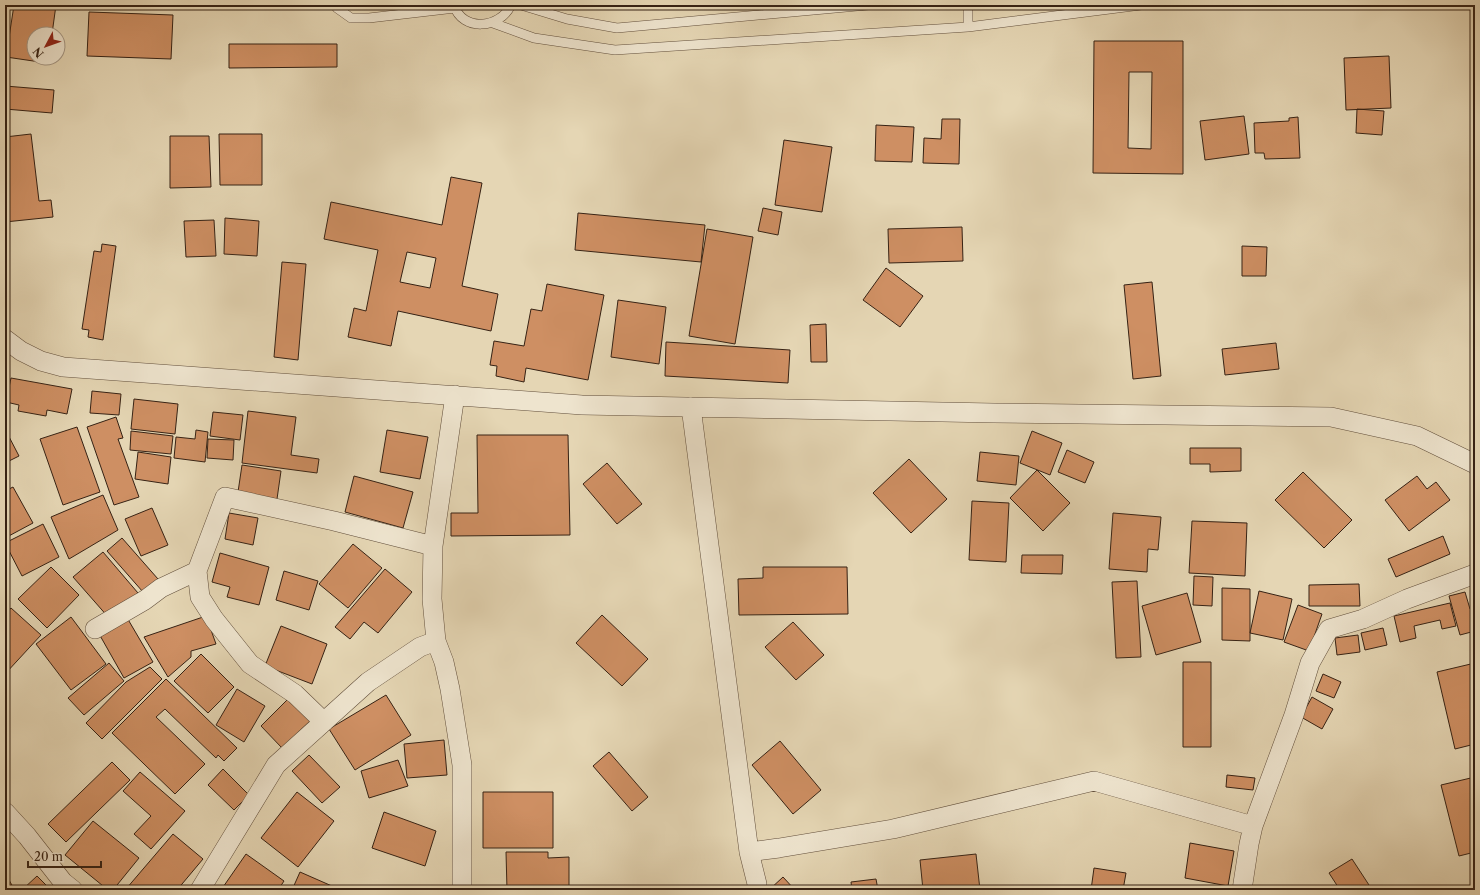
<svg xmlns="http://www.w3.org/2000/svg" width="1480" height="895" font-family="'Libre Caslon Text',serif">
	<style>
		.building { fill: #ce8f63; stroke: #362214; fill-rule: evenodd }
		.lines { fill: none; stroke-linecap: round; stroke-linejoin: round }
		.lane-casing { stroke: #624f3c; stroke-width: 10 }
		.street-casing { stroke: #624f3c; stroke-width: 20 }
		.lane { stroke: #eee4ce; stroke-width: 9 }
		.street { stroke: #eee4ce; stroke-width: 19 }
	</style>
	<rect width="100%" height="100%" fill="#e5d6b4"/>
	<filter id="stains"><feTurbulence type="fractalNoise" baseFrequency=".005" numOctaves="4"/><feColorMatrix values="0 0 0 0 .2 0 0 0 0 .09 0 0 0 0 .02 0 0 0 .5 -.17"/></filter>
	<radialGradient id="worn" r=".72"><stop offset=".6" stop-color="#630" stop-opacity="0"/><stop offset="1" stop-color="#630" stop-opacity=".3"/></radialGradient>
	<!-- building -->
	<path class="building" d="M14,5H56L52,34H34V58H48L47,63L6,57Z
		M89,12L173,15L171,59L87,56Z
		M1094,41H1183V174L1093,173ZM1129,72H1152L1151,149L1128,148Z
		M229,44H337V67L229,68Z
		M1389,56L1391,108L1346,110L1344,58Z
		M5,86L54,90L52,113L5,109Z
		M1357,109L1384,111L1382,135L1356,133Z
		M1244,116L1249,154L1205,160L1200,121Z
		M1298,117L1300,158L1265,159L1264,153H1255L1254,123L1289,121V118Z
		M942,119H960L959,164L923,163L924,138L941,139Z
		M876,125L914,127L912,162L875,161Z
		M31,134L39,201L51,200L53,217L5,222V137Z
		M219,134H262V185H220Z
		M170,136H209L211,187L170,188Z
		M784,140L832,147L822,212L775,205Z
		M451,177L482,183L462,286L498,294L491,331L398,311L391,346L348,337L354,308L366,311L378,250L324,239L331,202L442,225ZM407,252L436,258L430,288L400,282Z
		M763,208L782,212L778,235L758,231Z
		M578,213L705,225L701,262L575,250Z
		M225,218L259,221L257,256L224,254Z
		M214,220L216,256L186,257L184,221Z
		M962,227L963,261L889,263L888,229Z
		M707,229L753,237L735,344L689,336Z
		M102,244L116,246L103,340L88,337L89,330L82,329L94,251L101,252Z
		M1242,246L1267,247L1266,276H1242Z
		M282,262L306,264L298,360L274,357Z
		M886,268L923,296L900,327L863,300Z
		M1152,282L1161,376L1133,379L1124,285Z
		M547,284L604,295L588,380L526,368L524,382L496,376L497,366L490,365L494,341L524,346L531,309L542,311Z
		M618,300L666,307L659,364L611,357Z
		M826,324L827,362H811L810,325Z
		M666,342L790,350L788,383L665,376Z
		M1276,343L1279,369L1225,375L1222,349Z
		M11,378L72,389L67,414L47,410L46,416L18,411L19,405L6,402Z
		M92,391L121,394L119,415L90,413Z
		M134,399L178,404L175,434L131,429Z
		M248,411L296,417L291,455L319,459L317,473L242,463Z
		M213,412L243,415L240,440L210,436Z
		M116,417L123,438L118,439L139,497L114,505L87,427Z
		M77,427L100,492L63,505L40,439Z
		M5,429L19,456L5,463Z
		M196,430L208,432L205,462L174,458L176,437L195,439Z
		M387,430L428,437L420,479L380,472Z
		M131,431L173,436L171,454L130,450Z
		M1032,431L1062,443L1050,475L1020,463Z
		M477,435H568L570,535L451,536V513H478Z
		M208,439L234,440L233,460L207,458Z
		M1190,448H1241V471L1210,472V464H1190Z
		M1067,450L1094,462L1085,483L1058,472Z
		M138,452L171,457L168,484L135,479Z
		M980,452L1019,456L1016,485L977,481Z
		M909,459L947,499L911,533L873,493Z
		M607,463L642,504L617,524L583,484Z
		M242,465L281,471L277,499L238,492Z
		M1037,470L1070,503L1043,531L1010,498Z
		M1303,472L1352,520L1324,548L1275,500Z
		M354,476L413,492L403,528L345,512Z
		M1417,476L1427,489L1436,482L1450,500L1409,531L1385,500Z
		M13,487L33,523L5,538V491Z
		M103,495L118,530L69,559L51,517Z
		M972,501L1009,503L1006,562L969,560Z
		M152,508L168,545L141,556L125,519Z
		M229,513L258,518L253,545L225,539Z
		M1113,513L1161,517L1158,550L1148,549L1147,572L1109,569Z
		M1192,521L1247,523L1245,576L1189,573Z
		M43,524L59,557L22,576L5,543Z
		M1443,536L1450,554L1396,577L1388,559Z
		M122,538L158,579L143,592L107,551Z
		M353,544L382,568L348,608L319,584Z
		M103,552L138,593L109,618L73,577Z
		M220,553L269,567L259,605L227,597L230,587L212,582Z
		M1022,555H1063L1062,574L1021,573Z
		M51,567L79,595L47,628L18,599Z
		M763,567H847L848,614L739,615L738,579L763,578Z
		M385,569L412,592L378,633L364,622L350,639L335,627Z
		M284,571L318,581L309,610L276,600Z
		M1194,576L1213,577L1212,606L1193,605Z
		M1137,581L1141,657L1116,658L1112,582Z
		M1359,584L1360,606H1309V585Z
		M1222,588L1250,589V641L1222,640Z
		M1259,591L1292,599L1283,640L1250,633Z
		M1465,592L1470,609L1475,607V631L1460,635L1449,596Z
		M1187,593L1201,642L1156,655L1142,606Z
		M1450,603L1456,626L1442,629L1440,620L1414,626L1416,638L1400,642L1394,616Z
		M1298,605L1322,614L1309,651L1284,642Z
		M11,608L41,635L5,674V615Z
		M602,615L648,659L622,686L576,643Z
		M126,616L153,662L124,678L98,632Z
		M206,616L216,644L191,651V657L168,677L144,637Z
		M71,617L106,664L71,690L36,644Z
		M793,622L824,655L796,680L765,647Z
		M281,626L327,644L312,684L265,666Z
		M1383,628L1387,645L1365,650L1361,633Z
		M1358,635L1360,652L1337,655L1335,638Z
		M201,654L234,687L208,713L174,681Z
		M1183,662H1211V747H1183Z
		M109,663L124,681L84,715L68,698Z
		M1475,663V744L1455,749L1437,672Z
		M150,667L162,679L102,739L86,723L126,682Z
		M1323,674L1341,682L1334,698L1316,691Z
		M166,679L237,748L224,761L218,755L216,758L165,709L156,717L205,764L175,794L112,733Z
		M237,689L265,706L244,742L216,725Z
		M386,695L411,735L355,770L329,729Z
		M1312,697L1333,709L1322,729L1301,717Z
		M288,699L310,721L282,748L261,726Z
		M444,740L447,775L407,778L404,744Z
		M780,741L821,790L793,814L752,765Z
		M609,752L648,797L632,811L593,766Z
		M309,755L340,787L322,803L292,771Z
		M398,760L408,786L369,798L361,771Z
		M112,762L130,780L66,842L48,824Z
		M223,769L249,795L234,810L208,785Z
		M140,772L185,811L151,849L134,834L151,816L123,791Z
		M1227,775L1255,778L1253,790L1226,787Z
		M1475,777V852L1459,856L1441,785Z
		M297,792L334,821L298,867L261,838Z
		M483,792H553V848H483Z
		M384,812L436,831L425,866L372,848Z
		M93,821L139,858L113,890H108L65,855Z
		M173,834L203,859L177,890H128L126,889Z
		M1190,843L1234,851L1228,886L1185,878Z
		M506,852H548V858L569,857V890H507Z
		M246,854L284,881L278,890H221Z
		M976,854L980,890H923L920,860Z
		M1352,859L1369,885L1361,890H1340L1329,873Z
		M1094,868L1126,873L1123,890H1091Z
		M300,872L341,890H292Z
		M5,873L13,887L8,890H5Z
		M37,876L51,890H22Z
		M783,877L795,890H769Z
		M876,879L878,890H852L851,882Z
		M605,885L610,890H600Z"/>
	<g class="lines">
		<!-- lane casing -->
		<g class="lane-casing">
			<path id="lane" d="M335,5L337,8L351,18H369L455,8
				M454,5C462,32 500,29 511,5
				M521,5L567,19L617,28L868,5
				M493,23L534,38L615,50L968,27L1141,5
				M968,27V5"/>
		</g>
		<!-- street casing -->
		<g class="street-casing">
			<path id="street" d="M5,339L21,351L41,361L63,367L582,405L994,413L1331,417L1417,436L1475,464
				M455,395L433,546L432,599L436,641L444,662L450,689L462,765V890
				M691,407L749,852
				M95,629L145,600L161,588L197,571
				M324,722L295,694L250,664L214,619L200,597L197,571L225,497L334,521L433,546
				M5,812L27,836L63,882L73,890
				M757,884L749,852L779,848L893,829L1094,781L1253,826
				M200,890L276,765L368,682L420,647L436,641
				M1242,890L1249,844L1253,826L1294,715L1310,663L1329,629L1363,619L1407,599L1475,574"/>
		</g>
		<!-- lane -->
		<use href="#lane" class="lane"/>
		<!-- street -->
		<use href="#street" class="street"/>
	</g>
	<!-- margin -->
	<rect width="1480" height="895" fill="none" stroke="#e5d6b4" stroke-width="20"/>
	<rect x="6" y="6" width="1468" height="883" fill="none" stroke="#362214" stroke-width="2"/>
	<rect x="10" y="10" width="1460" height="875" fill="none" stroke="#362214"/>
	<!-- north arrow -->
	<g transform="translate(46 46) rotate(229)"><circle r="19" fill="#eee4ce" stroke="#a49684"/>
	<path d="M0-3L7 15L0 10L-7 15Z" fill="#8f2418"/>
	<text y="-6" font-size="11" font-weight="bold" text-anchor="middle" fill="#362214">N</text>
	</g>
	<!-- scale -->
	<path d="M28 861v6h73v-6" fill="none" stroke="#362214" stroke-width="2"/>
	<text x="34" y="861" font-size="12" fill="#362214" stroke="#eee4ce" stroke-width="3" paint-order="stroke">20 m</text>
	<rect width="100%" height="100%" filter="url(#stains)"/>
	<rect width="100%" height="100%" fill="url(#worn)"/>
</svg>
